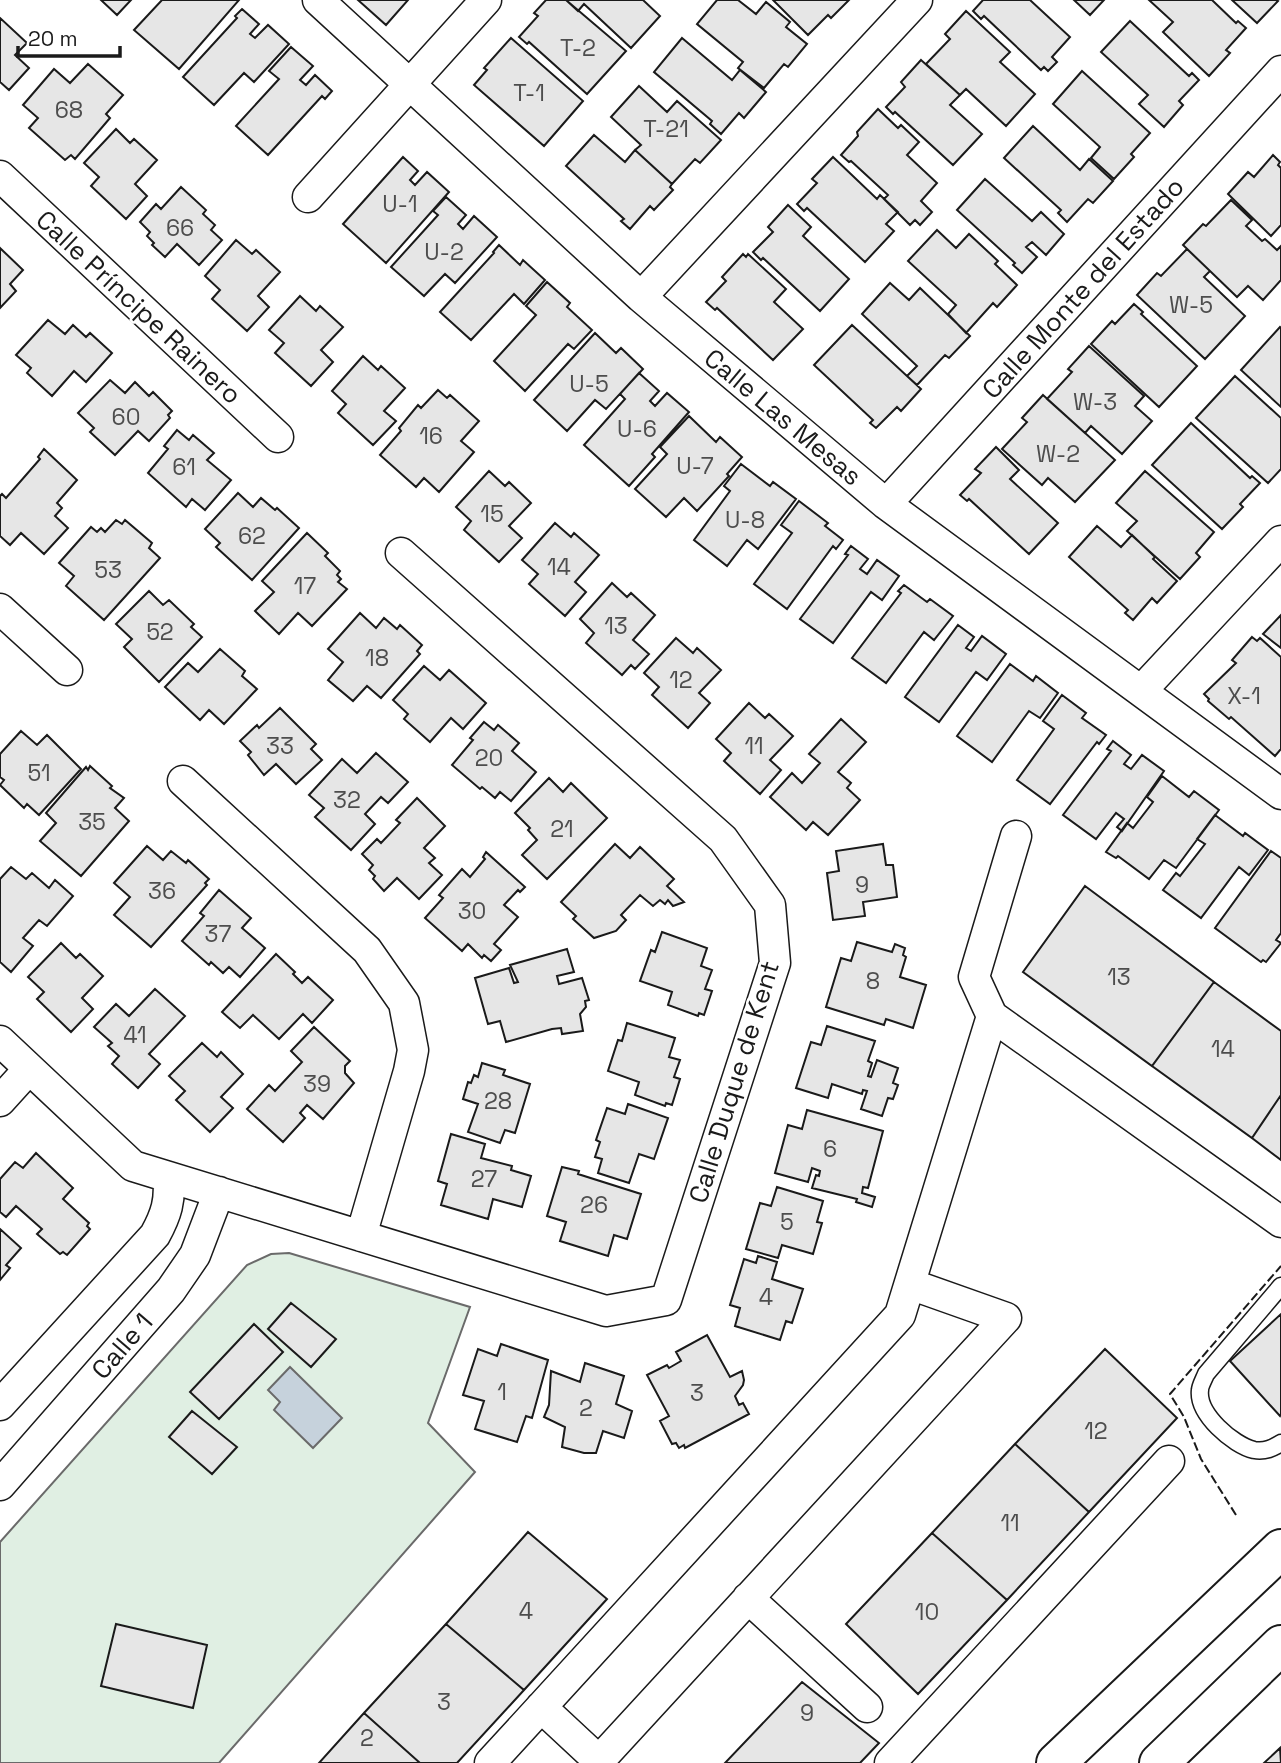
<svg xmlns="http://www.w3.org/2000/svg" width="1281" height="1763" font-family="'Space Grotesk',sans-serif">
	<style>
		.green { fill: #e0efe3; stroke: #6a6a6a; stroke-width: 2 }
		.water { fill: #c6d2dc; stroke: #6a6a6a; stroke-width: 2 }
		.building { fill: #e6e6e6; stroke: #1a1a1a; stroke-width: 2 }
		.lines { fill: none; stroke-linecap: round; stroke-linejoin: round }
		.service-casing { stroke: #1a1a1a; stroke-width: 19 }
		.minor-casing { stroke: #1a1a1a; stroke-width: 33 }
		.secondary-casing { stroke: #1a1a1a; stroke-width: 42 }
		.service { stroke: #fff; stroke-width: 16 }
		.minor { stroke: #fff; stroke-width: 30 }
		.secondary { stroke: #fff; stroke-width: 38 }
		.fence { stroke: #1a1a1a; stroke-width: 2; stroke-dasharray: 9 3.5; stroke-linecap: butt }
		.labels { text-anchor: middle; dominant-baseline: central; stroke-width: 5; stroke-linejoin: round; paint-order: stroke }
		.number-label { font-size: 23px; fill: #4d4d4d }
		.street-label { font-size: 26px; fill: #1a1a1a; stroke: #fff }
	</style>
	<rect width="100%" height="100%" fill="#fff"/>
	<!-- green -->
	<path class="green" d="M289,1253L470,1307L428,1423L475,1472L219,1763H0V1542L247,1265L271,1254Z"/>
	<!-- water -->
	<path class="water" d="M290,1367L342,1418L313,1448L274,1410L280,1402L268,1390Z"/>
	<!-- building -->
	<path class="building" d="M101,0H131L117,15Z
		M162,0H239L179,69L134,30Z
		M358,0H408L386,25Z
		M546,0H566L626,51L587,94L529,42L527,44L519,37L538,16L534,13Z
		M566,0H643L660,16L631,48L584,4L578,11Z
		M717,0H738L756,14L766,2L790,22L786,27L807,44L788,67L784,64L764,88L738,68L743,62L697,24Z
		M773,0H849L831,18L828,15L808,35Z
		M983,0H1030L1070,37L1052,57L1057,62L1048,71L1044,67L1041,70L984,16L981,19L973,11Z
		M1074,0H1104L1090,15Z
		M1149,0H1212L1236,23L1238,21L1246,28L1226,50L1230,53L1209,76L1163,32L1173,22Z
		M1232,0H1276L1278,1L1257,23Z
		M242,9L259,24L250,34L255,38L268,25L289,44L254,82L244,73L214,105L183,77L237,18L235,16Z
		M966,11L1010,52L1000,62L1035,94L1006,126L966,89L960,95L926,64L950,39L945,34Z
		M0,18L27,43L15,55L29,68L9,90L0,82Z
		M1130,21L1189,76L1192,73L1199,80L1179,101L1183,105L1164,127L1139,104L1148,95L1101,52Z
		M511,38L583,101L544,146L474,85L487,70L484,68Z
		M682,38L732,80L740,70L766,92L744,118L739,113L721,134L710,124L712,121L654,72Z
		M291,47L313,66L300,80L306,85L315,75L332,91L325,99L322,96L268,155L236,126L279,79L269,71Z
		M921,60L960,95L950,105L982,134L953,165L895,112L893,114L886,107L905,87L901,82Z
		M88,64L123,95L106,114L110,118L75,159L71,155L65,160L29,128L38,118L23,105L54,69L70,83Z
		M1082,71L1150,133L1131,154L1134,157L1114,179L1091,158L1100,147L1053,104Z
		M639,86L667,112L677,101L721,140L700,163L695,159L672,184L635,150L641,145L611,117Z
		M878,109L898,128L901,125L919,142L907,155L937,183L921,201L932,212L920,225L915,220L910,225L884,199L888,195L851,161L849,162L841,155L858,136L857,132Z
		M1033,126L1080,170L1089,159L1113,181L1093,203L1088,199L1067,222L1058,213L1061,210L1004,158Z
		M116,129L130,143L134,139L157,160L135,184L147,196L126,219L91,186L99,177L84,163Z
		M594,135L625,162L635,150L672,184L670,187L673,190L654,210L650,206L630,229L621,221L624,219L566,166Z
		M1273,155L1280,162L1278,165L1281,168V225L1271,236L1228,194L1248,172L1254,177Z
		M403,157L418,171L410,180L415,185L427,172L449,192L386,263L343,224Z
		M833,157L877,199L880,195L898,212L886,224L894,231L865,262L807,208L804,211L797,204L817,183L812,179Z
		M985,179L1032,221L1041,212L1064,234L1046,255L1032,242L1026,247L1037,257L1022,273L1013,265L1015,263L957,210Z
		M181,187L206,210L203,214L215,225L211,230L222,240L199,265L177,244L165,257L152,245L154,243L147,236L150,232L140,222L156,204L161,209Z
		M446,197L466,215L458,224L463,229L474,216L497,237L455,283L445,274L424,296L391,267L438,215L433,211Z
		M1231,200L1252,220L1246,226L1262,241L1265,239L1277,250L1281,246V280L1263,300L1248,286L1237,297L1183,245L1203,224L1206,226Z
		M788,205L811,227L803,236L849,279L820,311L763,258L761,260L753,252L773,232L768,227Z
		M937,230L956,248L969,234L998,261L995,264L1017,285L997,307L993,303L966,333L948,314L956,305L908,261Z
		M236,240L252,254L256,250L280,272L258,296L269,307L247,331L212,299L220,290L205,276Z
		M499,245L520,265L523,260L545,280L524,304L514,294L471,340L440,312L494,253L493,252Z
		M0,248L23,270L10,284L16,291L0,308Z
		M1187,249L1210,271L1204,277L1245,316L1205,359L1137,295L1157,273L1161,276Z
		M743,254L746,257L748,254L786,289L774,302L803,329L773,360L717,308L715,310L706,302L726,281L722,277Z
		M547,282L570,303L567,307L592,330L574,349L568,344L525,391L494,361L536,315L526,306Z
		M890,283L909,300L920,288L970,336L949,358L945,355L917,385L907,376L917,366L862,314Z
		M300,296L316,311L320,306L343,327L321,350L333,362L311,386L275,353L284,343L269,330Z
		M1134,304L1143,312L1141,314L1197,366L1159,407L1091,344L1112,321L1115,324Z
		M48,320L65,334L73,325L86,337L90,333L112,353L86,382L74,371L52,396L27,373L31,368L16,355Z
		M852,325L921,389L901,411L897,407L876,428L870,423L873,420L814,365Z
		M1280,327L1281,328V407L1241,370Z
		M595,333L616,353L621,348L643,369L606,409L595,400L567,431L534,400Z
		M1089,346L1144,396L1135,406L1152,421L1122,454L1091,426L1085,433L1047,399L1072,372L1068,369Z
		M363,356L378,370L381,366L405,388L384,411L396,421L373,445L338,413L346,404L332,391Z
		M639,373L659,391L650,401L655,406L667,393L689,412L652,454L655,457L629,486L584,445L625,399L620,394Z
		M1235,376L1281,418V469L1268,483L1196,418Z
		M110,380L125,393L135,382L149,396L153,392L172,411L168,415L170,418L149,441L138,431L115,455L90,432L94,428L78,413Z
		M438,390L447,398L450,395L479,421L461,441L474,452L439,492L424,478L416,487L380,455L401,431L399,428L418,405L421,408Z
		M1043,395L1115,460L1075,502L1048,478L1042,485L1002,449L1027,422L1022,418Z
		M689,416L716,442L720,437L742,457L727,474L729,476L697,511L684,498L666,517L635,489L667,454L660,447Z
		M1191,423L1250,478L1252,476L1260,483L1240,504L1243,507L1222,529L1152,465Z
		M177,430L189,440L193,435L214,453L207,460L231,480L205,510L192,499L186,507L148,473L168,449L164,446Z
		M996,447L1019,470L1010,479L1058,523L1029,554L969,499L967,501L960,495L981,473L975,469Z
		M44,449L77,480L57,503L62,508L55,516L68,528L44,554L21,533L10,545L0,536V496L2,494L6,498L40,459L38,457Z
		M741,464L770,486L773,482L796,499L758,549L747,540L727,566L694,540L730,491L724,486Z
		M489,471L505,486L509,482L531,503L509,526L522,538L499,562L464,530L471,521L456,507Z
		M1145,471L1214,532L1196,553L1200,557L1180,579L1127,531L1137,521L1116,503Z
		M238,493L253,507L261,498L275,510L277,508L299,528L252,580L216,547L220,543L205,529Z
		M799,501L828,523L825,526L843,540L836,549L833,546L787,609L754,584L792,533L781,525Z
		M116,520L122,524L125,520L152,543L149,548L160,558L104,620L66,586L74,576L59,563L91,527L97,532L101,528L105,532Z
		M555,523L571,537L574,533L599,555L575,582L586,592L565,616L529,584L538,574L522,560Z
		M1097,526L1121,547L1132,535L1155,557L1153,559L1177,581L1157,603L1152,598L1133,620L1125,613L1128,610L1069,557Z
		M307,533L328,553L325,556L340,571L337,575L341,579L338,582L347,589L312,626L298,613L279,634L255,611L274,592L262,581Z
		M851,546L868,559L860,569L867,574L877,560L899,576L882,600L871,592L833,643L800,619L848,555L845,554Z
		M612,583L627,597L631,593L655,615L633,640L649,654L635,669L631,665L622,675L586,643L594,633L580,619Z
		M904,585L927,602L930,599L953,616L934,640L924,632L886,683L852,658L901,593L898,591Z
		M149,591L163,605L169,600L194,624L191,627L202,637L159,682L124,647L132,639L116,624Z
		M360,613L376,628L384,618L397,629L400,625L422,645L417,651L420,654L381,698L367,686L353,701L328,680L343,662L328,649Z
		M1281,615V648L1263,634Z
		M958,625L974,637L966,648L971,651L982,636L1006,654L987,680L976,672L939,722L905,697Z
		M1252,637L1257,641L1260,638L1281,657V749L1275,756L1231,717L1229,719L1208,701L1209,699L1204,694L1236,663L1232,660Z
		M676,638L693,653L697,648L721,670L699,693L710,703L688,728L652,695L659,687L644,673Z
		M220,649L245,671L242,676L257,689L224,724L209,710L200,720L165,687L188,663L198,672Z
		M1010,664L1033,681L1036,676L1058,693L1040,718L1029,711L992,762L957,736Z
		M424,666L440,680L449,670L486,703L463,729L451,718L430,742L404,719L408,714L393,700Z
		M1062,695L1086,713L1082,718L1106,735L1099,744L1097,742L1050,804L1017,780L1054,729L1043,721Z
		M749,703L765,718L769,714L793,736L770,760L781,770L760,794L724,761L731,753L716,739Z
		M280,708L316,744L311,749L322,760L296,784L276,764L264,775L248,755L251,752L240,741L257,725L259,728Z
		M841,719L866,742L838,772L851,783L847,788L860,800L828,835L813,822L806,830L770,797L792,773L802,783L820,763L809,754Z
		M484,722L494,730L498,725L519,743L512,751L536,772L511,801L500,792L495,798L482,787L480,789L452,765L473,740L470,738Z
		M21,731L37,745L47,735L81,769L39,815L27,804L24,808L0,785L4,780L0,777V754Z
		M1113,741L1131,755L1124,764L1131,769L1142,755L1164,771L1122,831L1117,827L1124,819L1116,813L1096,839L1063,815L1111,751L1107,749Z
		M376,753L408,782L388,803L381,797L365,814L375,824L351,850L315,817L324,808L309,795L342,759L357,773Z
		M90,766L112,786L110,788L124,798L115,808L129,821L81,876L40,841L56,823L46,813L86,767L88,770Z
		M1162,776L1189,797L1194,791L1219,810L1176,868L1164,860L1149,879L1118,856L1116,858L1106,852L1127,823L1133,828L1153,802L1147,797Z
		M549,778L563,792L571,783L607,818L547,879L522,855L537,840L528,830L530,828L515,813Z
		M417,798L445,826L424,848L435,858L429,863L442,875L419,899L397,878L384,891L373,879L375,876L369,870L373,865L362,854L377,839L381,843L400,823L396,820Z
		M1215,815L1243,836L1245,833L1268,850L1249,875L1239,867L1201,918L1163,890L1176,873L1180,876L1205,844L1197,839Z
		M615,844L630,858L640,847L674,879L667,886L684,902L673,906L668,900L665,904L660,900L653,906L640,895L621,915L626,920L616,931L594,938L573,919L576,916L561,902Z
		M883,844L886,865H893L897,897L863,902L865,916L833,920L827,873L839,871L836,851Z
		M147,846L163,860L171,851L186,863L188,860L209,879L205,883L207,885L151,947L114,915L130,897L114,883Z
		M1271,851L1281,858V933L1276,940L1281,943L1266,962L1263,960L1261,962L1215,928Z
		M486,852L525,887L520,892L518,890L504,905L518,917L494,944L501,950L491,961L484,955L482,958L468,944L462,951L425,918L443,898L439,895L462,869L470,877L485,859L483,857Z
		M11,867L26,879L32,873L49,888L55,880L73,896L47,926L39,920L23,938L33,946L11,972L0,962V879Z
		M1085,886L1214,982L1152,1066L1023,972Z
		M219,890L251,918L242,928L265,948L240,977L229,967L223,973L211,962L209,965L182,941L204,916L200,913Z
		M662,932L707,948L701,966L712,970L705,989L712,991L704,1015L699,1013L698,1016L668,1005L672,992L640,981L651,950L655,952Z
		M857,942L892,952L895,944L905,948L903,955L906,957L900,977L926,985L913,1028L886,1019L884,1025L826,1007L841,958L851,961Z
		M61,943L76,958L80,954L103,976L82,998L93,1009L71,1032L37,999L44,992L28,977Z
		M567,949L574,972L557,976L559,984L582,978L589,1000L585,1001L586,1007L580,1014L583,1031L562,1034L561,1028L552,1029L506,1042L500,1021L488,1024L475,978L509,968L514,983L518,982L510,965Z
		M276,954L295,972L293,974L302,983L308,977L333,1000L312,1023L303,1014L279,1039L253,1015L240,1028L222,1012Z
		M1214,982L1281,1031V1095L1252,1138L1152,1066Z
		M155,989L185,1016L149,1054L160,1064L138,1088L112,1064L119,1056L108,1046L112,1043L94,1027L116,1004L129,1016Z
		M627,1023L675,1038L669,1057L680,1060L674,1077L680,1079L672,1105L666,1103L665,1106L635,1095L639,1082L608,1071L618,1040L622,1041Z
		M827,1026L875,1041L868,1061L872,1063L868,1076L871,1077L877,1060L898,1068L893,1083L898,1085L893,1099L888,1098L882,1116L861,1109L867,1091L863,1090L862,1094L832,1084L828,1098L796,1088L811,1042L821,1045Z
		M314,1027L350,1061L345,1066V1073L354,1083L323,1119L307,1105L300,1113L305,1118L283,1142L247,1109L269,1085L275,1091L302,1062L291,1051Z
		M202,1043L217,1057L221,1052L243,1074L221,1097L233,1108L210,1132L176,1100L185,1091L169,1076Z
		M482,1063L505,1070L503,1075L530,1084L515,1133L505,1130L500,1143L468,1132L478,1104L463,1099L468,1082L471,1083L474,1075L478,1077Z
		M1281,1095V1160L1252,1138Z
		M628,1104L668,1118L654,1159L639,1154L629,1183L598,1173L602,1159L595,1157L600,1142L596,1140L607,1108L625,1114Z
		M807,1110L883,1131L868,1188L863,1187L862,1193L875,1197L872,1207L856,1202L857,1199L812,1188L816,1175L819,1176L820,1171L812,1168L808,1182L775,1173L788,1125L802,1129Z
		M451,1134L485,1144L481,1158L512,1166L511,1170L531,1176L522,1207L493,1199L488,1219L441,1205L447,1184L438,1181Z
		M36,1153L73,1188L63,1199L89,1223L87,1226L90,1229L67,1255L63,1252L60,1254L37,1234L42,1229L16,1206L6,1217L0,1212V1179L15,1162L23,1168Z
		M562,1167L579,1171L578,1174L641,1194L627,1239L614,1235L608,1256L560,1241L566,1222L547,1216Z
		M777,1187L823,1201L817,1222L822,1223L813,1254L782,1245L778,1258L746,1249L760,1203L771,1206Z
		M0,1229L21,1248L6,1265L10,1268L0,1280Z
		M758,1256L777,1262L772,1279L803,1289L792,1323L786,1321L780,1340L735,1326L740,1308L730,1305L744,1259L756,1263Z
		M291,1303L336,1339L311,1367L268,1329Z
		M1281,1314V1414L1280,1416L1230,1361Z
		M254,1324L283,1352L219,1419L190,1392Z
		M707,1335L730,1377L742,1371L744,1380L743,1385L735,1396L739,1405L743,1403L749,1414L685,1448L684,1445L679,1448L676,1443L672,1444L660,1421L669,1416L647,1375L667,1365L669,1368L681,1361L676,1352Z
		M501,1344L548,1360L532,1418L526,1416L517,1442L475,1429L484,1401L463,1395L478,1349L497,1356Z
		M1105,1349L1177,1418L1089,1512L1015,1444Z
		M585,1363L624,1376L616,1404L632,1411L624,1438L603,1431L596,1453H584L562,1447L565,1427L544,1417L549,1405L551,1371L580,1382Z
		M192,1411L237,1447L212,1474L169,1437Z
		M1015,1444L1089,1512L1007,1600L932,1533Z
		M528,1532L607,1599L524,1690L446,1624Z
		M932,1533L1007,1600L918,1694L846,1624Z
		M116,1624L207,1645L193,1708L101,1686Z
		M446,1624L524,1690L457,1763H420L364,1713Z
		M802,1682L879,1743L860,1763H725Z
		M364,1713L420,1763H319Z
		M1280,1748L1281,1763H1264Z"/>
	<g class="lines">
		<!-- service casing -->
		<g class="service-casing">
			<path id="service" d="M1281,1286L1206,1374C1204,1379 1200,1386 1200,1390C1197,1414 1233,1445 1254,1450C1265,1452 1273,1448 1281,1443"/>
		</g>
		<!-- minor casing -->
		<g class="minor-casing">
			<path id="minor" d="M318,0L641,297L886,504L1281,794
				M0,176L278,437
				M308,197L486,0
				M641,297L917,0
				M886,504L1281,71
				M0,609L67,670
				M1141,691L1281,541
				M183,781L367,950L404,1003L413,1050L409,1071L361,1236
				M992,1016L974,977L1016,836
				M0,1041L133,1166L606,1311L666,1300L775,963L770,905L723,839L401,553
				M0,1101L29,1069
				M0,1405L155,1235C166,1215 171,1200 168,1177
				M0,1485L171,1290L195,1255L219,1192
				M748,1598L867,1707
				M541,1707L599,1761
				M490,1763L900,1315L992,1016L1281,1222
				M597,1763L1006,1318L910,1284
				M890,1763L1169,1461"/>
		</g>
		<!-- secondary casing -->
		<g class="secondary-casing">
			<path id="secondary" d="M1056,1763L1281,1549
				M1159,1763L1281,1645"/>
		</g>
		<!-- service -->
		<use href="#service" class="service"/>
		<!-- minor -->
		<use href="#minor" class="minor"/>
		<!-- secondary -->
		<use href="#secondary" class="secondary"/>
		<!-- fence -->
		<path class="fence" d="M1236,1515L1201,1459L1184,1417L1170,1394L1281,1266"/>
	</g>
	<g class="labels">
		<!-- number labels -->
		<g class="number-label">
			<text x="578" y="48">T-2</text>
			<text x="529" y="93">T-1</text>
			<text x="69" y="110">68</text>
			<text x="666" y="129">T-21</text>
			<text x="400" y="204">U-1</text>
			<text x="180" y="228">66</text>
			<text x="444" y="252">U-2</text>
			<text x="1191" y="305">W-5</text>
			<text x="589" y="384">U-5</text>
			<text x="1095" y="402">W-3</text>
			<text x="126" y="417">60</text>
			<text x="637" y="429">U-6</text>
			<text x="431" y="436">16</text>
			<text x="1058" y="454">W-2</text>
			<text x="695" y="466">U-7</text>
			<text x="184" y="467">61</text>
			<text x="492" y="514">15</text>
			<text x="745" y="520">U-8</text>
			<text x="252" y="536">62</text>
			<text x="559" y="567">14</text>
			<text x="108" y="570">53</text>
			<text x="305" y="586">17</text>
			<text x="616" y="626">13</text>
			<text x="160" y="632">52</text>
			<text x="377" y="658">18</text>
			<text x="681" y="680">12</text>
			<text x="1244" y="696">X-1</text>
			<text x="280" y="746">33</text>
			<text x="754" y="746">11</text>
			<text x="489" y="758">20</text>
			<text x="39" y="773">51</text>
			<text x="347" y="800">32</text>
			<text x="92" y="822">35</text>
			<text x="562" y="829">21</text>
			<text x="862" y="885">9</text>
			<text x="162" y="891">36</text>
			<text x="472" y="911">30</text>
			<text x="218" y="934">37</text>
			<text x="1119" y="977">13</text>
			<text x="873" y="981">8</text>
			<text x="135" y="1035">41</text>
			<text x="1223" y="1049">14</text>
			<text x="317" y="1084">39</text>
			<text x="498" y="1101">28</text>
			<text x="830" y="1149">6</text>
			<text x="484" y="1179">27</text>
			<text x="594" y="1205">26</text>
			<text x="787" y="1222">5</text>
			<text x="766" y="1297">4</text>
			<text x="502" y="1392">1</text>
			<text x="697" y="1393">3</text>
			<text x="586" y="1408">2</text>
			<text x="1096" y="1431">12</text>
			<text x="1010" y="1523">11</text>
			<text x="526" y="1611">4</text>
			<text x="927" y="1612">10</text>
			<text x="444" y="1702">3</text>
			<text x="807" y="1713">9</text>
			<text x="367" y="1738">2</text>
		</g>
		<!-- street labels -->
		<g class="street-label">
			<text transform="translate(1083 288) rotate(-48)">Calle Monte del Estado</text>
			<text transform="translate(139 307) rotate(43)">Calle Príncipe Rainero</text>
			<text transform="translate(783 417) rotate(40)">Calle Las Mesas</text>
			<text transform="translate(734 1082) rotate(-73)">Calle Duque de Kent</text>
			<text transform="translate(122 1346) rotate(-49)">Calle 1</text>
		</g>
	</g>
	<!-- scale -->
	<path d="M18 46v10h102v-10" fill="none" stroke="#1a1a1a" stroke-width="3.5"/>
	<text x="28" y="46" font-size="21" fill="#1a1a1a" stroke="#ffffff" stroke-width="5" paint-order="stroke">20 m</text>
</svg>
